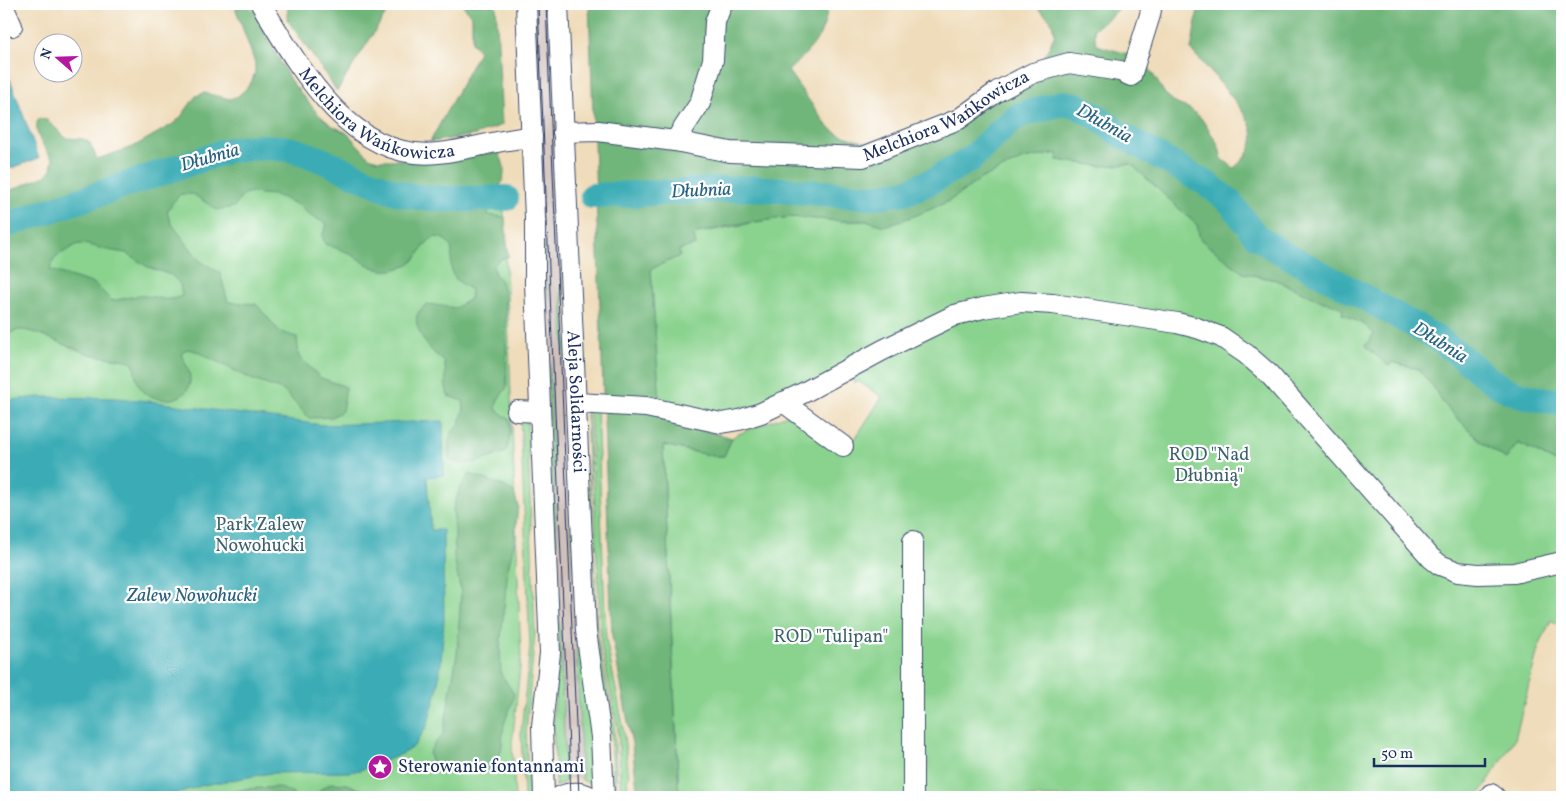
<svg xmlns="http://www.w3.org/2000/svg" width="1566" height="801" viewBox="0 0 1566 801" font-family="Vollkorn,serif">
  <rect width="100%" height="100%" fill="#fff"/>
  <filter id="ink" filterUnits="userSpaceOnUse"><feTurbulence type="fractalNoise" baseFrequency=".02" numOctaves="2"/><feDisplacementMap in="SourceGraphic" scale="10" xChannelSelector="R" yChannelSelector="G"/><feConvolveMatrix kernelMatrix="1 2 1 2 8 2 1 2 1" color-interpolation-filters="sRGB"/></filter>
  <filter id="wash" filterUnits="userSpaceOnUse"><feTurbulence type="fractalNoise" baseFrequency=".0096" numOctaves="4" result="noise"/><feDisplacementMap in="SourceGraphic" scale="20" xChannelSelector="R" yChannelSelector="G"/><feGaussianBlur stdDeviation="1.12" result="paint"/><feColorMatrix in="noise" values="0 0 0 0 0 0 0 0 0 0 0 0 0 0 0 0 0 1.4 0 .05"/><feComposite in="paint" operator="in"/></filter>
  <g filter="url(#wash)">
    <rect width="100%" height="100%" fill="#efdcba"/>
    <!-- industrial -->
    <polygon fill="#cfc0ba" points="534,4 549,4 582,780 580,779 568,779 566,781"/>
    <!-- green -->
    <g fill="#8ad38e" stroke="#528176">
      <polygon points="1058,153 1058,160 1101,166 1132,164 1197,225 1243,273 1276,280 1324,302 1334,304 1343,309 1342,314 1365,325 1374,334 1365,346 1389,365 1392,362 1418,369 1434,388 1443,403 1466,427 1484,444 1506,459 1518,443 1558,463 1562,462 1562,627 1551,620 1538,649 1515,739 1478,797 679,797 663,445 713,456 724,456 732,438 736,435 787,415 847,451 882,397 858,381 856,383 848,378 768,402 731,415 659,401 651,269 679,256 679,250 697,233 773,219 790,217 843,221 869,221 884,225 917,215 949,201 982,178 1023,159"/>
      <polygon points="162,172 402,194 503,187 521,658 512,744 515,797 4,797 4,237"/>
      <polygon points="559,223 591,717 593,785 582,780"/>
      <polygon points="544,239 566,781 556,787 553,720 558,647 543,291"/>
      <polygon points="597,408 606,639 622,720 629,777 627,779 629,797 621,797 618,729 601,643 590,410"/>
      <polygon points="588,411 597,636 614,722 617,797 614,797 611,732 601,673 596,637 586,412"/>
      <polygon points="520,414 527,416 535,633 526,732 529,797 524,797 521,732 530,647"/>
    </g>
    <!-- forest -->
    <g fill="#6fb579" stroke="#45726c" fill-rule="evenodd">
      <path d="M234,4H247L256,13L265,33L290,80L318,114L331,125L347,133L369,157L378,160H436L455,155L499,153C501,158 504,164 504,169C506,188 486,197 488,215L505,217L508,257L500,259L493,266L495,274L501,281L505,296L507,387L497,401L496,409L510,420C511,431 510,442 505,452C488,459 465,469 449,459V441L452,432L459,426L464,409L463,401L448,396C444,384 447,373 444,361C432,354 413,330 417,315C419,310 423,307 428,304L455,308L470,299L471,290C464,285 454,281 452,272C448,260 458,249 445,240C429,229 422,253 414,260C409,265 402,267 396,269C377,275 362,260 347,252C340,249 332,247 325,244L322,236L327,224L309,215L298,205L276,195L260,194L252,192L244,194L234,207L217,210L193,194H181L173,202L167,212L171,223L200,261L220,273L228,302L256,304L280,332L297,337L299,357L321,378L346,387L342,411L332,417L309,418L284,391L251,379L196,351L187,349L181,354C184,361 189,369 190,376C193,406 148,405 139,385C135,379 135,369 133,362C118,357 102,358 87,353C69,348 37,330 21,330C14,330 7,334 4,339V193L45,176L51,169L53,160C44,146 33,135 38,119L47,120L66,138L83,139L90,143L97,159L133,147L173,124L180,118L196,96L204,93L230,99L238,96L246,89L252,81L255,72V63ZM78,244L90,245L102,249L126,253L148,267L171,275L180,284L182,296C164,303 162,297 145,296C134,295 123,299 112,301L95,284L50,270L55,257Z"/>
      <polygon points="288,4 392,4 337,91 287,19"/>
      <polygon points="462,4 496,4 502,125 475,135 430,142 479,52 472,42 472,17"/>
      <path d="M589,4H828C825,37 811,49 788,71L828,127L840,135L868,143L940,130L1035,70L1050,46L1055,33L1050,19L1033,4H1121C1117,15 1103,21 1094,29L1096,45L1138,57L1149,68L1165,94L1177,104L1190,109L1201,118L1218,144L1222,159L1234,168C1245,159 1255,146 1252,131C1249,112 1205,66 1191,50L1199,4H1562V462L1558,463L1518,443L1506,459L1484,444L1466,427L1443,403L1434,388L1418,369L1392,362L1389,366L1365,346L1374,334L1365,325L1342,314L1343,309L1334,304L1324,302L1276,280L1243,273L1200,239L1197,225L1131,164L1101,166L1057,160L1058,153L1023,159L982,178L949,201L917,215L884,226L869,221H843L790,217L734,225L697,233L694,236L696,245L679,250L680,256L651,269L661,418L732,438L724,456H713L663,445L679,797H638L632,744L612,637Z"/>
      <path d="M470,474L504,486L514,493L518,506L514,543L508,568L500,648L501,674L514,694C512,708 504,718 503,731C502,738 503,746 500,754C489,784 454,766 432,765L429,753L435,743L443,735L457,654L461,593L454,557L455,533L453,509L460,488Z"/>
      <polygon points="332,783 347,784 374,795 375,797 312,797 316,795 322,788"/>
      <polygon points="278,787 290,792 298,797 208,797 245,789"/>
    </g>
    <!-- water -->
    <g fill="#3aacb5" stroke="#2a6e8a">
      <polygon points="10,79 39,158 4,171 4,82"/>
      <polygon points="38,397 117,398 148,401 322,425 443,421 444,475 427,477 431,530 443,530 444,620 441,662 437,691 427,726 414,746 402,754 364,769 350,772 271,773 204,785 163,797 4,797 4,401"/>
    </g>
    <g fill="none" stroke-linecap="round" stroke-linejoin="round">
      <!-- river -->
      <g stroke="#3aacb5" stroke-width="26">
        <path d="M593,196L754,188L872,197L907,192L934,180L971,159L1003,128L1020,115L1062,103L1076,105L1096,116L1118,133L1207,184L1230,202L1255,235L1272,247C1327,277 1382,306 1436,338C1460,352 1485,381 1510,391C1527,398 1545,400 1562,402"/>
        <path d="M4,226L229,150C250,147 272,145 293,150C329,160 361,180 396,192C426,203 474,198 506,198"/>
      </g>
    </g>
  </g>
  <g filter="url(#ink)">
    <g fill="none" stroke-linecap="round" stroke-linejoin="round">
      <defs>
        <g id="minor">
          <path id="s1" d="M261,4C298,66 352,163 438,153C469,150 499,139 532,137"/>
          <polyline points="526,4 535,218 535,283 550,653 542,726 544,797"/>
          <path id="s2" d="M558,4L586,631L601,737L604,797"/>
          <polyline points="4,8 12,26"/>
          <path id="s3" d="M563,132L598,131L675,141L730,152L863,157L959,119L998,91L1033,73L1069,63L1120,71L1131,76L1150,15L1152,4"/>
          <polyline points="675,141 700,103 713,60 715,22 722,4"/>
          <polyline points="783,402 843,446"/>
          <polyline points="577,403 646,407 721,423 739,420 761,413 803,393 883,350 955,315 983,308 1021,302 1053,304 1177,323 1197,328 1221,337 1246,354 1269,374 1431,558 1440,565 1458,572 1478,574 1514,573 1562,562"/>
          <polyline points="517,411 540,412"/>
          <path d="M559,797C570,792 581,791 591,797"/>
          <polyline points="913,797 913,541"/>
          <polyline points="1489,797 1491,794 1495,797"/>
        </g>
      </defs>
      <!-- minor casing -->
      <use href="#minor" stroke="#3b496c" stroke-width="22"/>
      <!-- minor -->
      <use href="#minor" stroke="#fff" stroke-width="20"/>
      <!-- tram -->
      <g stroke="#1b2f5e" stroke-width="1">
        <polyline points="538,4 571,797"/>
        <polyline points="546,4 579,797"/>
      </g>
    </g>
  </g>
  <!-- icons -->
  <defs>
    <symbol id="sight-disc" viewBox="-11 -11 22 22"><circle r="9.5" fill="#b5179e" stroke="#fff"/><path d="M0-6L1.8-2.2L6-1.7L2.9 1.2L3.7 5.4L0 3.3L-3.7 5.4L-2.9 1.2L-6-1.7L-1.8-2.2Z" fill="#fff"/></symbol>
  </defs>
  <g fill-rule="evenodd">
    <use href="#sight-disc" x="366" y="753" width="28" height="28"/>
  </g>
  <g text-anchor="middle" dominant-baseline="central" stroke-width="4.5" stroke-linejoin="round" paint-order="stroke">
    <!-- street labels -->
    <g font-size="18" fill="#1b2f5e" stroke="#fff">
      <text stroke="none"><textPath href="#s1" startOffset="170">Melchiora Wańkowicza</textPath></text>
      <text stroke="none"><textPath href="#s3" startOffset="395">Melchiora Wańkowicza</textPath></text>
      <text stroke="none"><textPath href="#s2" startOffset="398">Aleja Solidarności</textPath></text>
    </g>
    <!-- park labels -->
    <g font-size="18" fill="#3c606c" stroke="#fff">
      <text x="1209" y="455">ROD "Nad<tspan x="1209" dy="21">Dłubnią"</tspan></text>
      <text x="260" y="525">Park Zalew<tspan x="260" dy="21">Nowohucki</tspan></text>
      <text x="831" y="637">ROD "Tulipan"</text>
    </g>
    <!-- poi labels -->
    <g font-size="18" fill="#1b2f5e" stroke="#fff" text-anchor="start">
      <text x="398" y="767">Sterowanie fontannami</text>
    </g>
    <!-- water labels -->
    <g font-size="19" font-style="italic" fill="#276181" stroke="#fff">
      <text transform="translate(1104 124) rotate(29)">Dłubnia</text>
      <text transform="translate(210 158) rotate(-16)">Dłubnia</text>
      <text transform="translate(701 191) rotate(-3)">Dłubnia</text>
      <text transform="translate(1440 343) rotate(32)">Dłubnia</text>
      <text x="192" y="596">Zalew Nowohucki</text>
    </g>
  </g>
  <!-- margin -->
  <rect width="1566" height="801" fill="none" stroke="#fff" stroke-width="20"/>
  <!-- north arrow -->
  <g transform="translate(58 58) rotate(290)"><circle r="24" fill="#ffffff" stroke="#a4acbf"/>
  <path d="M0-4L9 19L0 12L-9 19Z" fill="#b5179e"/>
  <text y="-8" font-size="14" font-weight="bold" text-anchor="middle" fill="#1b2f5e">N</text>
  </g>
  <!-- scale -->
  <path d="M1374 758v8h111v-8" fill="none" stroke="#1b2f5e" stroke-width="2.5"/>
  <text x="1381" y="758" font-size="15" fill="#1b2f5e" stroke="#ffffff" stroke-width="4" paint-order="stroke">50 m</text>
</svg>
